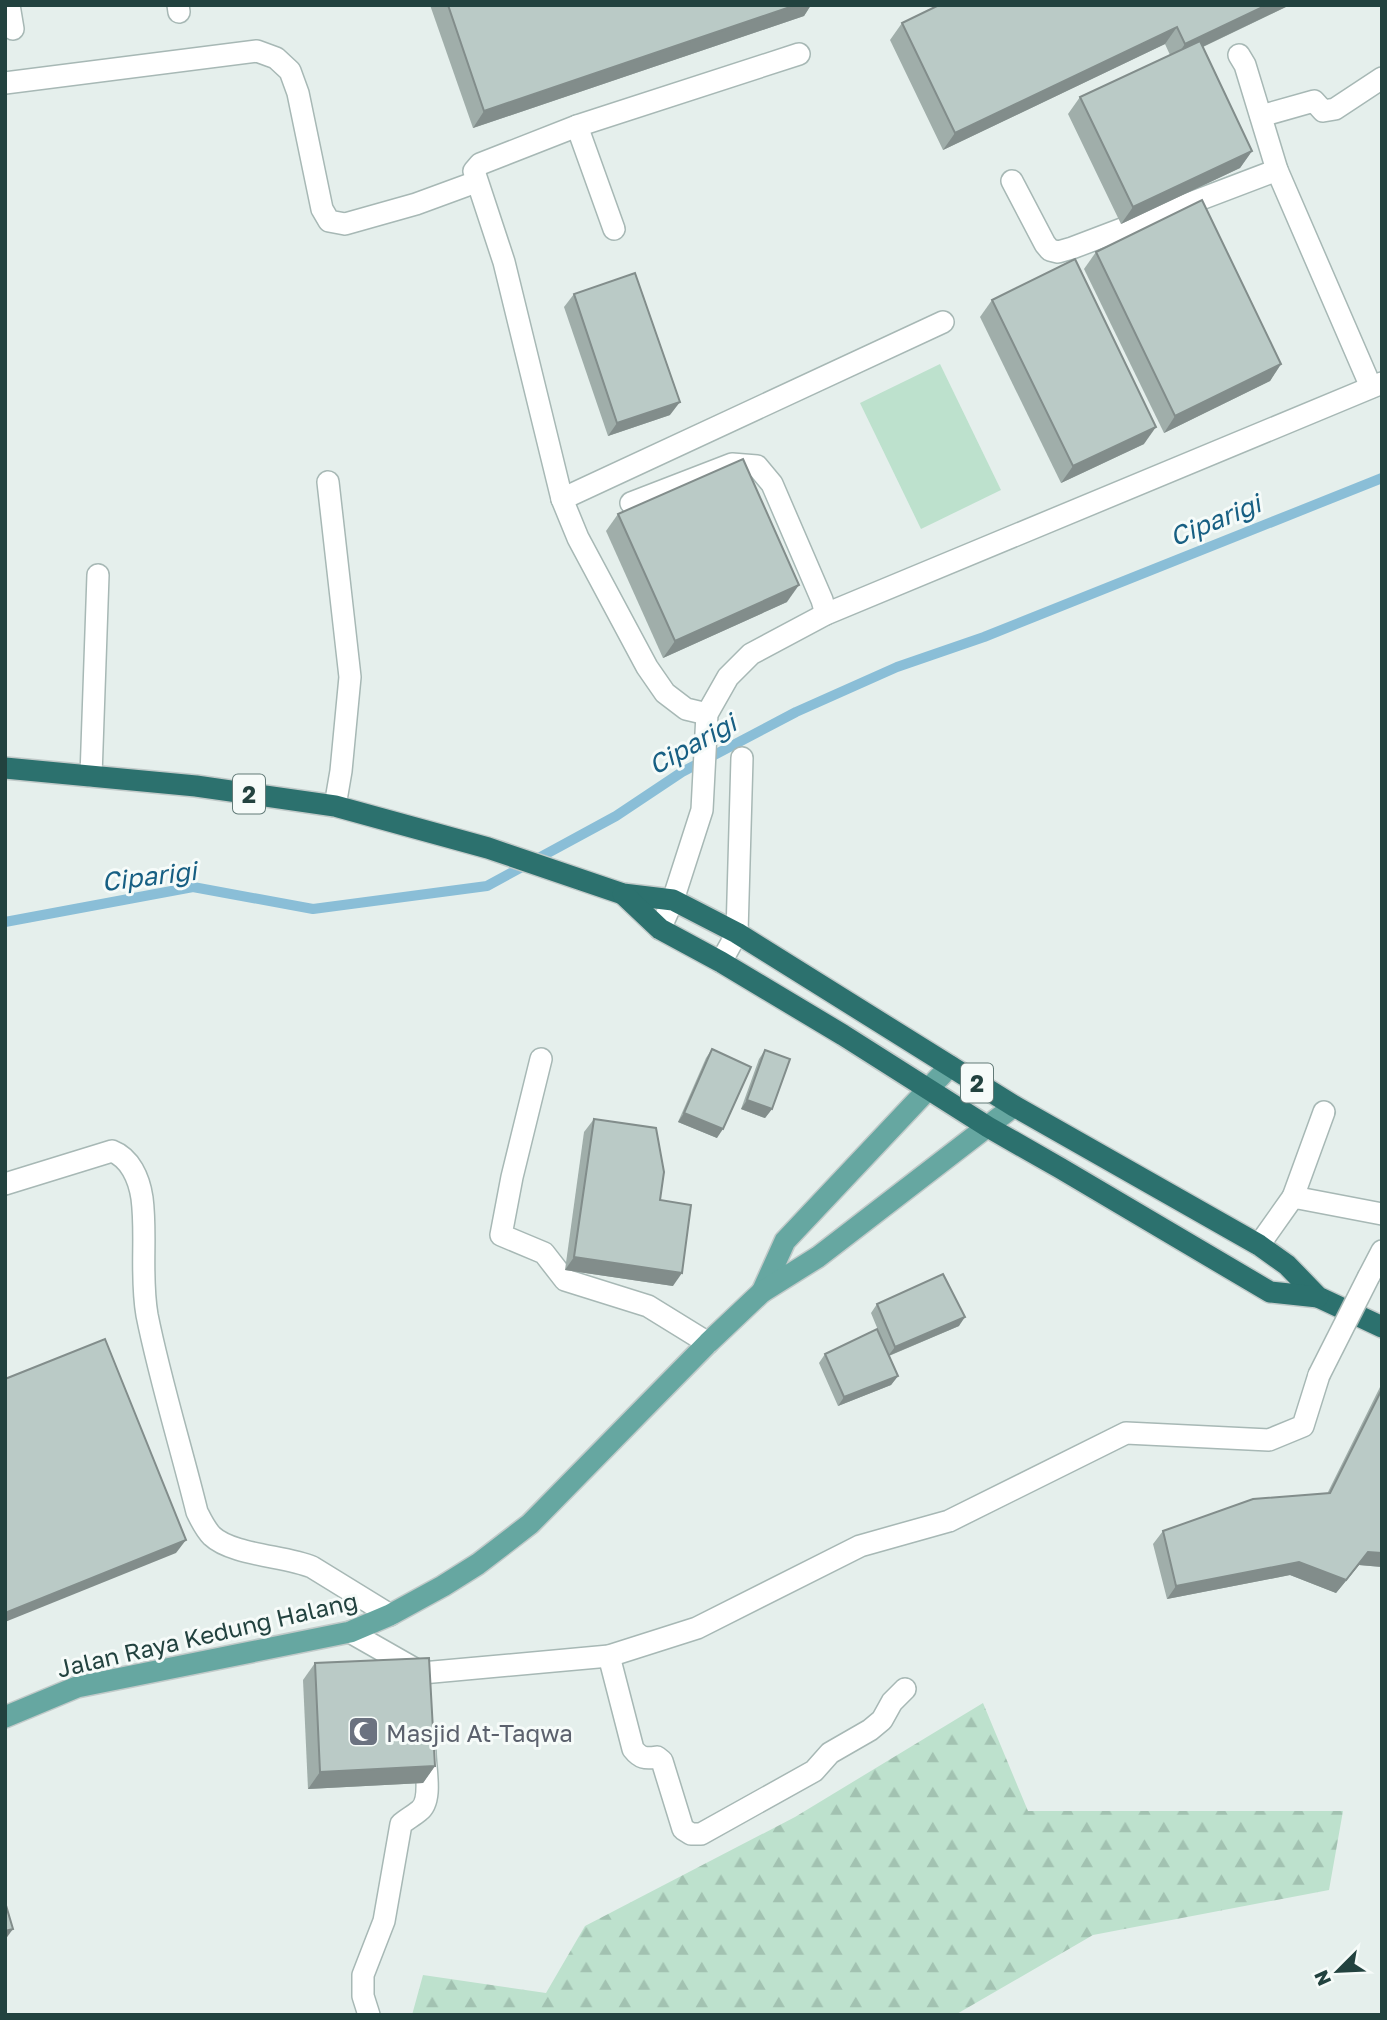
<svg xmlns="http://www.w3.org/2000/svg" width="1387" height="2020" viewBox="0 0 1387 2020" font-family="'Golos Text',sans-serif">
  <defs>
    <pattern id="forest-firs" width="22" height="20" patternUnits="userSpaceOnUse" patternTransform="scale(1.75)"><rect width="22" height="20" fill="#bde1cd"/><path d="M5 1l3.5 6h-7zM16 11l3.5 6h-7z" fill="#a2c2b1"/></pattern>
  </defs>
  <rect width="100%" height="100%" fill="#e5efec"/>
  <!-- grass -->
  <polygon fill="#bde1cd" points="940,364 1001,490 921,529 860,403"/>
  <!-- forest -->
  <polygon fill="url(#forest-firs)" points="983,1703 1028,1811 1343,1811 1329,1890 1093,1935 955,2015 412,2015 423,1975 546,1993 585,1926 795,1817"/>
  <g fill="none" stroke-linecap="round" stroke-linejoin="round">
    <!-- stream -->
    <polyline stroke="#8abed7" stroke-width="10" points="5,922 193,887 313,909 487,886 616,816 682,772 796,712 897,667 984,637 1382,478"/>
    <defs>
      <g id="minor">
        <polyline points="9,5 13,29"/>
        <polyline points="178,5 179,12"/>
        <polyline points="1239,55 1245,65 1277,170 1371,387"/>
        <polyline points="5,83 257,51 276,58 290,71 298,93 322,209 329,221 345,224 416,204 476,182"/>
        <polyline points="1261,116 1314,101 1323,111 1335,109 1382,78"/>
        <polyline points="577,126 614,229"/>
        <polyline points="1012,181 1045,244 1050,250 1058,252 1072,248 1277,170"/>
        <polyline points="328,482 350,677 341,771 335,806"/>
        <polyline points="562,499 943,322"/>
        <polyline points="631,503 732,464 757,466 772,484 822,600 826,614"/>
        <polyline points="707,714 686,709 665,693 647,667 578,538 562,499 504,262 474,171 480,164 577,126 799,54"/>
        <polyline points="91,776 98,575"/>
        <polyline points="660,929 673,900 702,810 707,714 728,677 751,654 826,614 1382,383"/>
        <polyline points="721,962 737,933 742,758"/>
        <polyline points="541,1059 512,1177 501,1235 544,1253 565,1280 648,1306 708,1343"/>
        <path d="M5,1184L112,1151C130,1158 139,1178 142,1198C147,1236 140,1275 147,1315C160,1380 181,1447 197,1512C201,1520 205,1529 212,1536C232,1555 286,1556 312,1567L390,1615"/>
        <polyline points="1293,1197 1324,1112"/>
        <polyline points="1259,1245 1293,1197 1382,1214"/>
        <polyline points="1369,1276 1382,1251"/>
        <polyline points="350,1632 422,1673 609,1656 697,1628 860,1546 949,1521 1126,1433 1269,1440 1303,1426 1319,1375"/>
        <path d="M609,1656L633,1749C640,1758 645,1759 657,1757L662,1761L683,1829L691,1834H701L814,1771L830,1753L870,1730L882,1720L892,1702L905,1689"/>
        <path d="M369,2015L363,1996V1975L384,1921L401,1824C407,1819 413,1816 419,1811C433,1801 425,1768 425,1752"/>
      </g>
      <g id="major">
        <polyline points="762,1292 785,1241 950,1066"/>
        <polyline points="5,1717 77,1687 350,1632 390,1615 443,1586 478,1564 530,1524 708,1343 762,1292 818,1257 1014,1106"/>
      </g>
      <g id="highway">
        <polyline points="5,768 196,786 335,806 488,848 623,894 673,900 737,933 1014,1106 1259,1245 1287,1265 1318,1297 1382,1327"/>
        <polyline points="623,894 660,929 721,962 843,1035 988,1127 1060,1168 1270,1292 1318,1297"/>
      </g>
    </defs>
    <!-- minor casing -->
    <use href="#minor" stroke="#a7b8b5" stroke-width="24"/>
    <!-- major casing -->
    <use href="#major" stroke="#c1cac9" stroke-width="24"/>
    <!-- highway casing -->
    <use href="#highway" stroke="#c1cac9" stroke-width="24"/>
    <!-- minor -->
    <use href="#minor" stroke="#fff" stroke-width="21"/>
    <!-- major -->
    <use href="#major" stroke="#66a7a1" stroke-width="21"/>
    <!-- highway -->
    <use href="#highway" stroke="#2c716e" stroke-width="21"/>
    <defs>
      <polyline id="minor-bridge" points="1319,1375 1369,1276"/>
    </defs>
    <!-- minor-bridge casing -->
    <use href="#minor-bridge" stroke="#a7b8b5" stroke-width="24" stroke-linecap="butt"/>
    <!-- minor-bridge -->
    <use href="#minor-bridge" stroke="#fff" stroke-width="21"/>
  </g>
  <!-- wall -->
  <g fill="#a0aeaa">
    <polygon points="430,5 811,5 804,16 473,128"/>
    <polygon points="1290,5 1203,47 1252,151 1240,168 1121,224 1068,114 1080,97 1170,55 1165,44 943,150 890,40 902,23"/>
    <polygon points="1096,252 1281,364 1270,381 1164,433 1084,269"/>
    <polygon points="574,294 670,415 608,436 564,307"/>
    <polygon points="992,300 1144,444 1061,483 980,317"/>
    <polygon points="618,514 787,602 663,658 606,531"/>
    <polygon points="712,1049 717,1138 678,1122 706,1058"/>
    <polygon points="765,1050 772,1109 765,1118 741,1109 759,1059"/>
    <polygon points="594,1119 660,1200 673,1286 565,1270 584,1132"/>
    <polygon points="877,1304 959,1326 889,1356 898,1376 891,1385 838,1406 819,1363 825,1354 885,1347 871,1313"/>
    <polygon points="1382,1383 1382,1567 1359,1565 1336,1593 1290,1575 1167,1599 1153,1544 1163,1531 1327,1494"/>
    <polygon points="315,1663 435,1766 423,1783 308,1789 303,1680"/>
  </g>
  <!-- shaded-wall -->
  <g fill="#828d8b">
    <polygon points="796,5 811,5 804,16 473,128 484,111"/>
    <polygon points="1267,5 1290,5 1173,61 1185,44"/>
    <polygon points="1177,27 1165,44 943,150 955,133"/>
    <polygon points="1252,151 1240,168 1121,224 1133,207"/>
    <polygon points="1281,364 1270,381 1164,433 1175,416"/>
    <polygon points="680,402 670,415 608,436 617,423"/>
    <polygon points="1156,427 1144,444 1061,483 1073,466"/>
    <polygon points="799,585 787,602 663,658 675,641"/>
    <polygon points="747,1100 772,1109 765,1118 741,1109"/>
    <polygon points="684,1113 723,1129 717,1138 678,1122"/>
    <polygon points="574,1257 682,1273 673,1286 565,1270"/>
    <polygon points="965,1317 959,1326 888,1356 895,1347"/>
    <polygon points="898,1376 891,1385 838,1406 844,1397"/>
    <polygon points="186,1540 176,1553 5,1622 5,1613"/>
    <polygon points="1368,1552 1382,1553 1382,1567 1359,1565 1336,1593 1290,1575 1167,1599 1176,1586 1299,1562"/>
    <polygon points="435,1766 423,1783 308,1789 320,1772"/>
    <polygon points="13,1929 5,1940 5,1931"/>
  </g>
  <!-- building -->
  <g fill="#bacac6" stroke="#828d8b" stroke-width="2">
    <polygon points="448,5 796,5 484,111"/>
    <polygon points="939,5 1267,5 1185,44 1177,27 955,133 902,23"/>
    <polygon points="1200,41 1252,151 1133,207 1080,97"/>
    <polygon points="1202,200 1281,364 1175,416 1096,252"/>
    <polygon points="1075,259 1156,427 1073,466 992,300"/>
    <polygon points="635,273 680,402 617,423 574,294"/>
    <polygon points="743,459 799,585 675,641 618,514"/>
    <polygon points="712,1049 751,1067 723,1129 684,1113"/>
    <polygon points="765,1050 790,1059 772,1109 747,1100"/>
    <polygon points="594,1119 656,1128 664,1172 660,1200 691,1205 682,1273 574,1257"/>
    <polygon points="943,1274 965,1317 895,1347 877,1304"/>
    <polygon points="877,1329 898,1376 844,1397 825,1354"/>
    <polygon points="105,1339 186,1540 5,1613 5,1379"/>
    <polygon points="1382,1389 1382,1553 1368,1552 1346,1580 1299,1562 1176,1586 1163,1531 1253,1499 1330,1493"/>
    <polygon points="429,1658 435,1766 320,1772 315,1663"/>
    <polygon points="5,1902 13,1929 5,1931"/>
  </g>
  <!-- icons -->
  <defs>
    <symbol id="mosque-square" viewBox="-11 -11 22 22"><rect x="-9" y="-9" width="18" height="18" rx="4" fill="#6b7280" stroke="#f6fbf9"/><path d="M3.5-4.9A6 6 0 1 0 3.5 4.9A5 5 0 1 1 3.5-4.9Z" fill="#fff"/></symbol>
  </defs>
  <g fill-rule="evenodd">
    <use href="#mosque-square" x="346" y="1714" width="35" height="35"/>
  </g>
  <g text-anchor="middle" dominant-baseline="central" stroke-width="6" stroke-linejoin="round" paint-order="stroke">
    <!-- shield labels -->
    <g fill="#f6fbf9" stroke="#627a77" stroke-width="2">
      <rect x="233" y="774.5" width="32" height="39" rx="5"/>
      <rect x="961" y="1063.5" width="32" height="39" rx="5"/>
    </g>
    <g font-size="23" font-weight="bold" fill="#22423f">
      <text x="249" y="794">2</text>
      <text x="977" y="1083">2</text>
    </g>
    <!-- street labels -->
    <g font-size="24" fill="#22423f" stroke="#f6fbf9">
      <text transform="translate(207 1634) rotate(-13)">Jalan Raya Kedung Halang</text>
    </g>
    <!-- worship labels -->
    <g font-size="24" fill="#5b616d" stroke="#f6fbf9" text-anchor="start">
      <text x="386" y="1732">Masjid At-Taqwa</text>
    </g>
    <!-- water labels -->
    <g font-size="26" font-style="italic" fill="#175f83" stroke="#f6fbf9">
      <text transform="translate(1215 520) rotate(-22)">Ciparigi</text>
      <text transform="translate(692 744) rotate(-29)">Ciparigi</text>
      <text transform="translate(149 876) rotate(-7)">Ciparigi</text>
    </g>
  </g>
  <!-- border -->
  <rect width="1387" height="2020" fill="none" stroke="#22423f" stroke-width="14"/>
  <!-- north arrow -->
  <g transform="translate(1338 1971) rotate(246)" stroke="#f6fbf9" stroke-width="5" paint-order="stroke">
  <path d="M0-5L12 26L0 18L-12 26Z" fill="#22423f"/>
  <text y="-10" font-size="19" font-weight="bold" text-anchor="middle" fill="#22423f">N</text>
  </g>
</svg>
